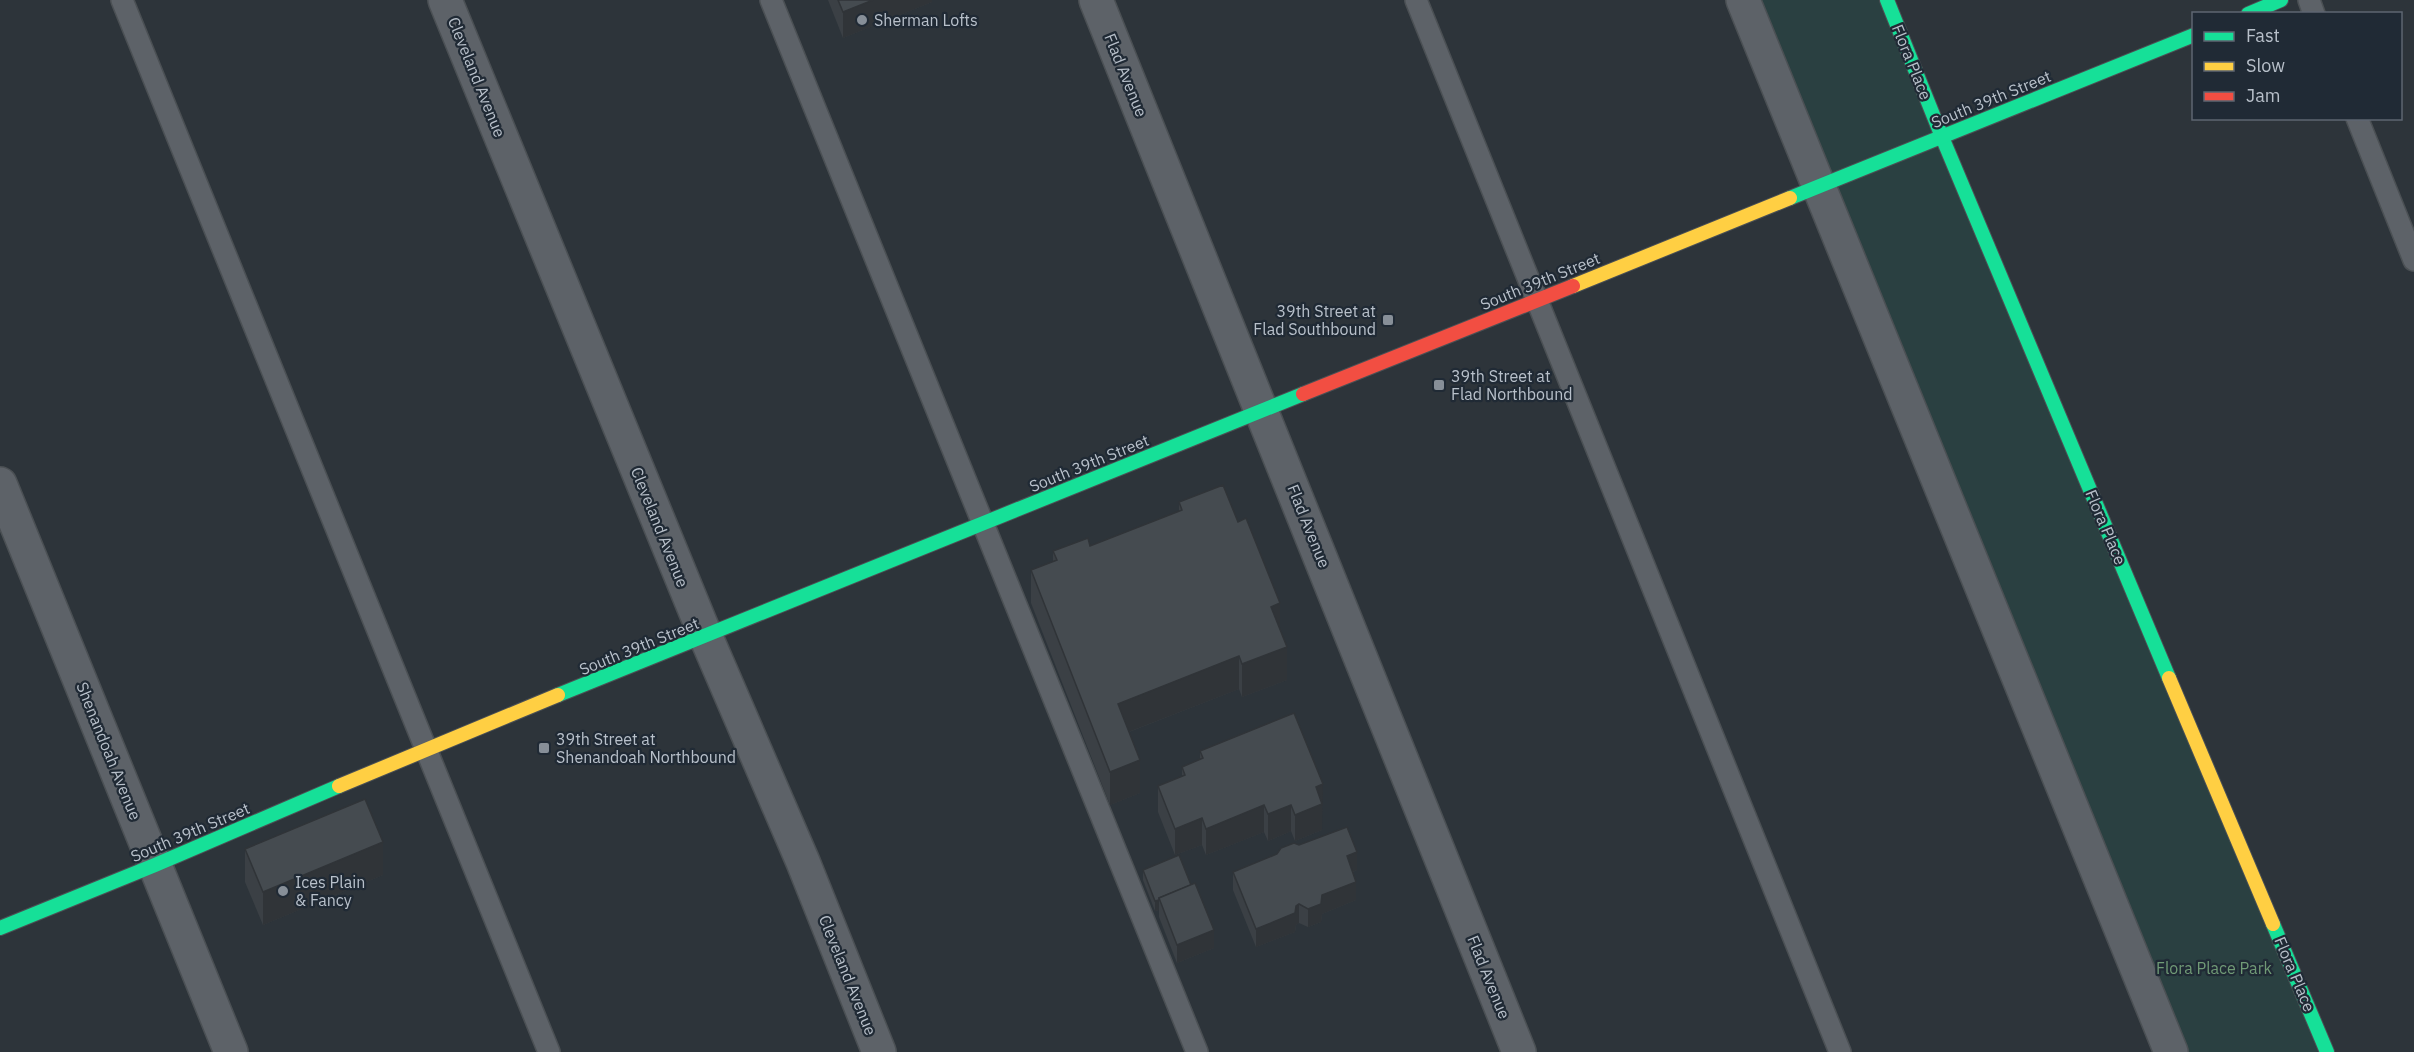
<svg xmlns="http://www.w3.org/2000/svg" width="2414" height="1052" viewBox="0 0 2414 1052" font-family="'IBM Plex Sans',sans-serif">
  <rect width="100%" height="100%" fill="#2d343a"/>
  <!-- green -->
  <polygon fill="#2a4041" points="1743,0 1887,0 2327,1052 2171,1052"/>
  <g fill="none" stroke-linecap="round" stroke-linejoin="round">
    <defs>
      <g id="lane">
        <polyline points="122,0 549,1052"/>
        <polyline points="771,0 1197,1052"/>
        <polyline points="1416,0 1840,1052"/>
        <polyline points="2309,0 2314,14"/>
        <polyline points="2357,118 2414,260"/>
      </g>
      <g id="street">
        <polyline points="445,0 706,637 803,862 879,1052"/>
        <polyline points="1096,0 1519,1052"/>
        <polyline points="1743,0 2171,1052"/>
        <polyline points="0,484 231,1052"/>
      </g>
      <g id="fast">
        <polyline points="1887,0 1942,137 2169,678"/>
        <polyline points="2248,14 2281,0"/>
        <polyline points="1790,198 2194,35"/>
        <polyline points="558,695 1303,394"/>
        <polyline points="2273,924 2327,1052"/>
        <polyline points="0,928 155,865 339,786"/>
      </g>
      <g id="slow">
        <polyline points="1573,286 1790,198"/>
        <polyline points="2169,678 2273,924"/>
        <polyline points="339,786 558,695"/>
      </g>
      <polyline id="jam" points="1303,394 1573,286"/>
    </defs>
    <!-- lane casing -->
    <use href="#lane" stroke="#4b5054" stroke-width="24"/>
    <!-- street casing -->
    <use href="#street" stroke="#4b5054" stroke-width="36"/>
    <!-- fast casing -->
    <use href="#fast" stroke="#4b5054" stroke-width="16"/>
    <!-- slow casing -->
    <use href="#slow" stroke="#4b5054" stroke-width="16"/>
    <!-- jam casing -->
    <use href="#jam" stroke="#4b5054" stroke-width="16"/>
    <!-- lane -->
    <use href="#lane" stroke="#5d6268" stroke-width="21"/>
    <!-- street -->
    <use href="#street" stroke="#5d6268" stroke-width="33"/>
    <!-- fast -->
    <use href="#fast" stroke="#16e098" stroke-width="14"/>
    <!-- slow -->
    <use href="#slow" stroke="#ffcf43" stroke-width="14"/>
    <!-- jam -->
    <use href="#jam" stroke="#f24e42" stroke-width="14"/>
  </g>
  <!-- wall -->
  <g fill="#3b4045">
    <polygon points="828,0 932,0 932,2 843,38"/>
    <polygon points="1179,502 1280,629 1287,680 1242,697 1239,689 1129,732 1140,793 1110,805 1031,603 1031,570 1053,562 1053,551 1090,546 1179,512"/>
    <polygon points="1200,751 1323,811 1322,811 1322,830 1295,841 1291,831 1268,841 1264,832 1206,855 1202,845 1175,855 1158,812 1158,786 1182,776 1182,767 1200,759"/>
    <polygon points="245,849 383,875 263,925 245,882"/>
    <polygon points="1143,870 1214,948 1177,963 1159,917 1159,910 1155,911 1143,880"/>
    <polygon points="1357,870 1353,872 1356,900 1322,914 1321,922 1308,927 1299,923 1296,925 1295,932 1256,947 1233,890 1233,872"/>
  </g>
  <!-- shaded-wall -->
  <g fill="#303438">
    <polygon points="873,0 932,0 932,2 843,38 843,12"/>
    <polygon points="1280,603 1280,636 1271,607"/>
    <polygon points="1287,647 1287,680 1242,697 1242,664"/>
    <polygon points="1239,656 1239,689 1118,736 1118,704"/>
    <polygon points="1140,760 1140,793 1110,805 1110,772"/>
    <polygon points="1323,784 1322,830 1295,841 1295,815 1316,787"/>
    <polygon points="1264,805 1264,832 1206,855 1206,829"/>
    <polygon points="1291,805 1291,831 1268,841 1268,814"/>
    <polygon points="1202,818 1202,845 1175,855 1175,829"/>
    <polygon points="383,842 383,875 263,925 263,892"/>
    <polygon points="1357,852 1357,870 1347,874 1347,856"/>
    <polygon points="1356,882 1356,900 1322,914 1321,922 1308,927 1308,909 1322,895"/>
    <polygon points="1159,900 1159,910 1155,911 1155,901"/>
    <polygon points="1299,904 1299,923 1296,925 1295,932 1256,947 1256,929"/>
    <polygon points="1214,930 1214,948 1177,963 1177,945"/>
  </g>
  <!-- building -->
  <g fill="#454b50" stroke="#303438" stroke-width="1.5">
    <polygon points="838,0 873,0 843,12"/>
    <polygon points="1223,485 1238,522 1246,518 1280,603 1271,607 1287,647 1242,664 1239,656 1118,704 1140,760 1110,772 1031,570 1057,560 1053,551 1088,538 1090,546 1182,510 1179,502"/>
    <polygon points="1294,713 1323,784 1316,787 1322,804 1295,815 1291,805 1268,814 1264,805 1206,829 1202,818 1175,829 1158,786 1185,775 1182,767 1203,758 1200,751"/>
    <polygon points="365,799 383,842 263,892 245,849"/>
    <polygon points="1347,827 1357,852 1347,856 1356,882 1322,895 1321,904 1308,909 1299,904 1296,906 1295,913 1256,929 1233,872 1277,854 1281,848 1294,843 1299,845"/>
    <polygon points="1179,855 1191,885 1159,898 1159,900 1155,901 1143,870"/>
    <polygon points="1195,883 1214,930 1177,945 1159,898"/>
  </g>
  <!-- markers -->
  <g fill="#878f98" stroke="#202a35" stroke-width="2">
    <circle cx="862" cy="20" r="6"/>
    <rect x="1382" y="314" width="12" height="12" rx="3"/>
    <rect x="1433" y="379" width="12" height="12" rx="3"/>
    <rect x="538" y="742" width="12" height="12" rx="3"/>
    <circle cx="283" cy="891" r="6"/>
  </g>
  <g text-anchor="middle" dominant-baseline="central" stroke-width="4.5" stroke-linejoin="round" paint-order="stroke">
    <!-- poi labels -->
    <g font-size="16" fill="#b8c0ca" stroke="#202a35" text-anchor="start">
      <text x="874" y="20">Sherman Lofts</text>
      <text x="1376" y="311" text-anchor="end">39th Street at<tspan x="1376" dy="18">Flad Southbound</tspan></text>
      <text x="1451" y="376">39th Street at<tspan x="1451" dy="18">Flad Northbound</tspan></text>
      <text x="556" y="739">39th Street at<tspan x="556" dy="18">Shenandoah Northbound</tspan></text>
      <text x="295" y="882">Ices Plain<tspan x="295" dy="18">&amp; Fancy</tspan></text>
    </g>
    <!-- street labels -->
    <g font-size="16" fill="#b8c0ca" stroke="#202a35">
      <text transform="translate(1912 62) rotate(68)">Flora Place</text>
      <text transform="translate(1126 75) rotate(68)">Flad Avenue</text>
      <text transform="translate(477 77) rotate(68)">Cleveland Avenue</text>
      <text transform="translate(1991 99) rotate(-22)">South 39th Street</text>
      <text transform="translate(1540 281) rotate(-22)">South 39th Street</text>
      <text transform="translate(1089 463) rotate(-22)">South 39th Street</text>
      <text transform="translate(1309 526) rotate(68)">Flad Avenue</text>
      <text transform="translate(660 527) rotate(68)">Cleveland Avenue</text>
      <text transform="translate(2106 527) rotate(67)">Flora Place</text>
      <text transform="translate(639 646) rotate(-22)">South 39th Street</text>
      <text transform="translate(109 751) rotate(68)">Shenandoah Avenue</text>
      <text transform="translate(190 832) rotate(-23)">South 39th Street</text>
      <text transform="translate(2295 974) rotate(67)">Flora Place</text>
      <text transform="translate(848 975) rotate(68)">Cleveland Avenue</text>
      <text transform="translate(1489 977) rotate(68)">Flad Avenue</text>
    </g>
    <!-- park labels -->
    <g font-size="16" fill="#709a76" stroke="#202a35">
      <text x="2214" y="968">Flora Place Park</text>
    </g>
  </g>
  <!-- legend -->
  <rect x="2192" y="12" width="210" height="108" fill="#202a35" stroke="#5d6671" stroke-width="1.5"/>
  <rect x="2204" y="32" width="30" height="9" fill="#16e098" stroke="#5d6671" stroke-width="1.5"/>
  <text x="2246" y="42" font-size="18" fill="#b8c0ca">Fast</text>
  <rect x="2204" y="62" width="30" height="9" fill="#ffcf43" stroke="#5d6671" stroke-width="1.5"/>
  <text x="2246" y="72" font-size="18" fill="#b8c0ca">Slow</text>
  <rect x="2204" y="92" width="30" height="9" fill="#f24e42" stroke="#5d6671" stroke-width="1.5"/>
  <text x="2246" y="102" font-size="18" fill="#b8c0ca">Jam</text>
</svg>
